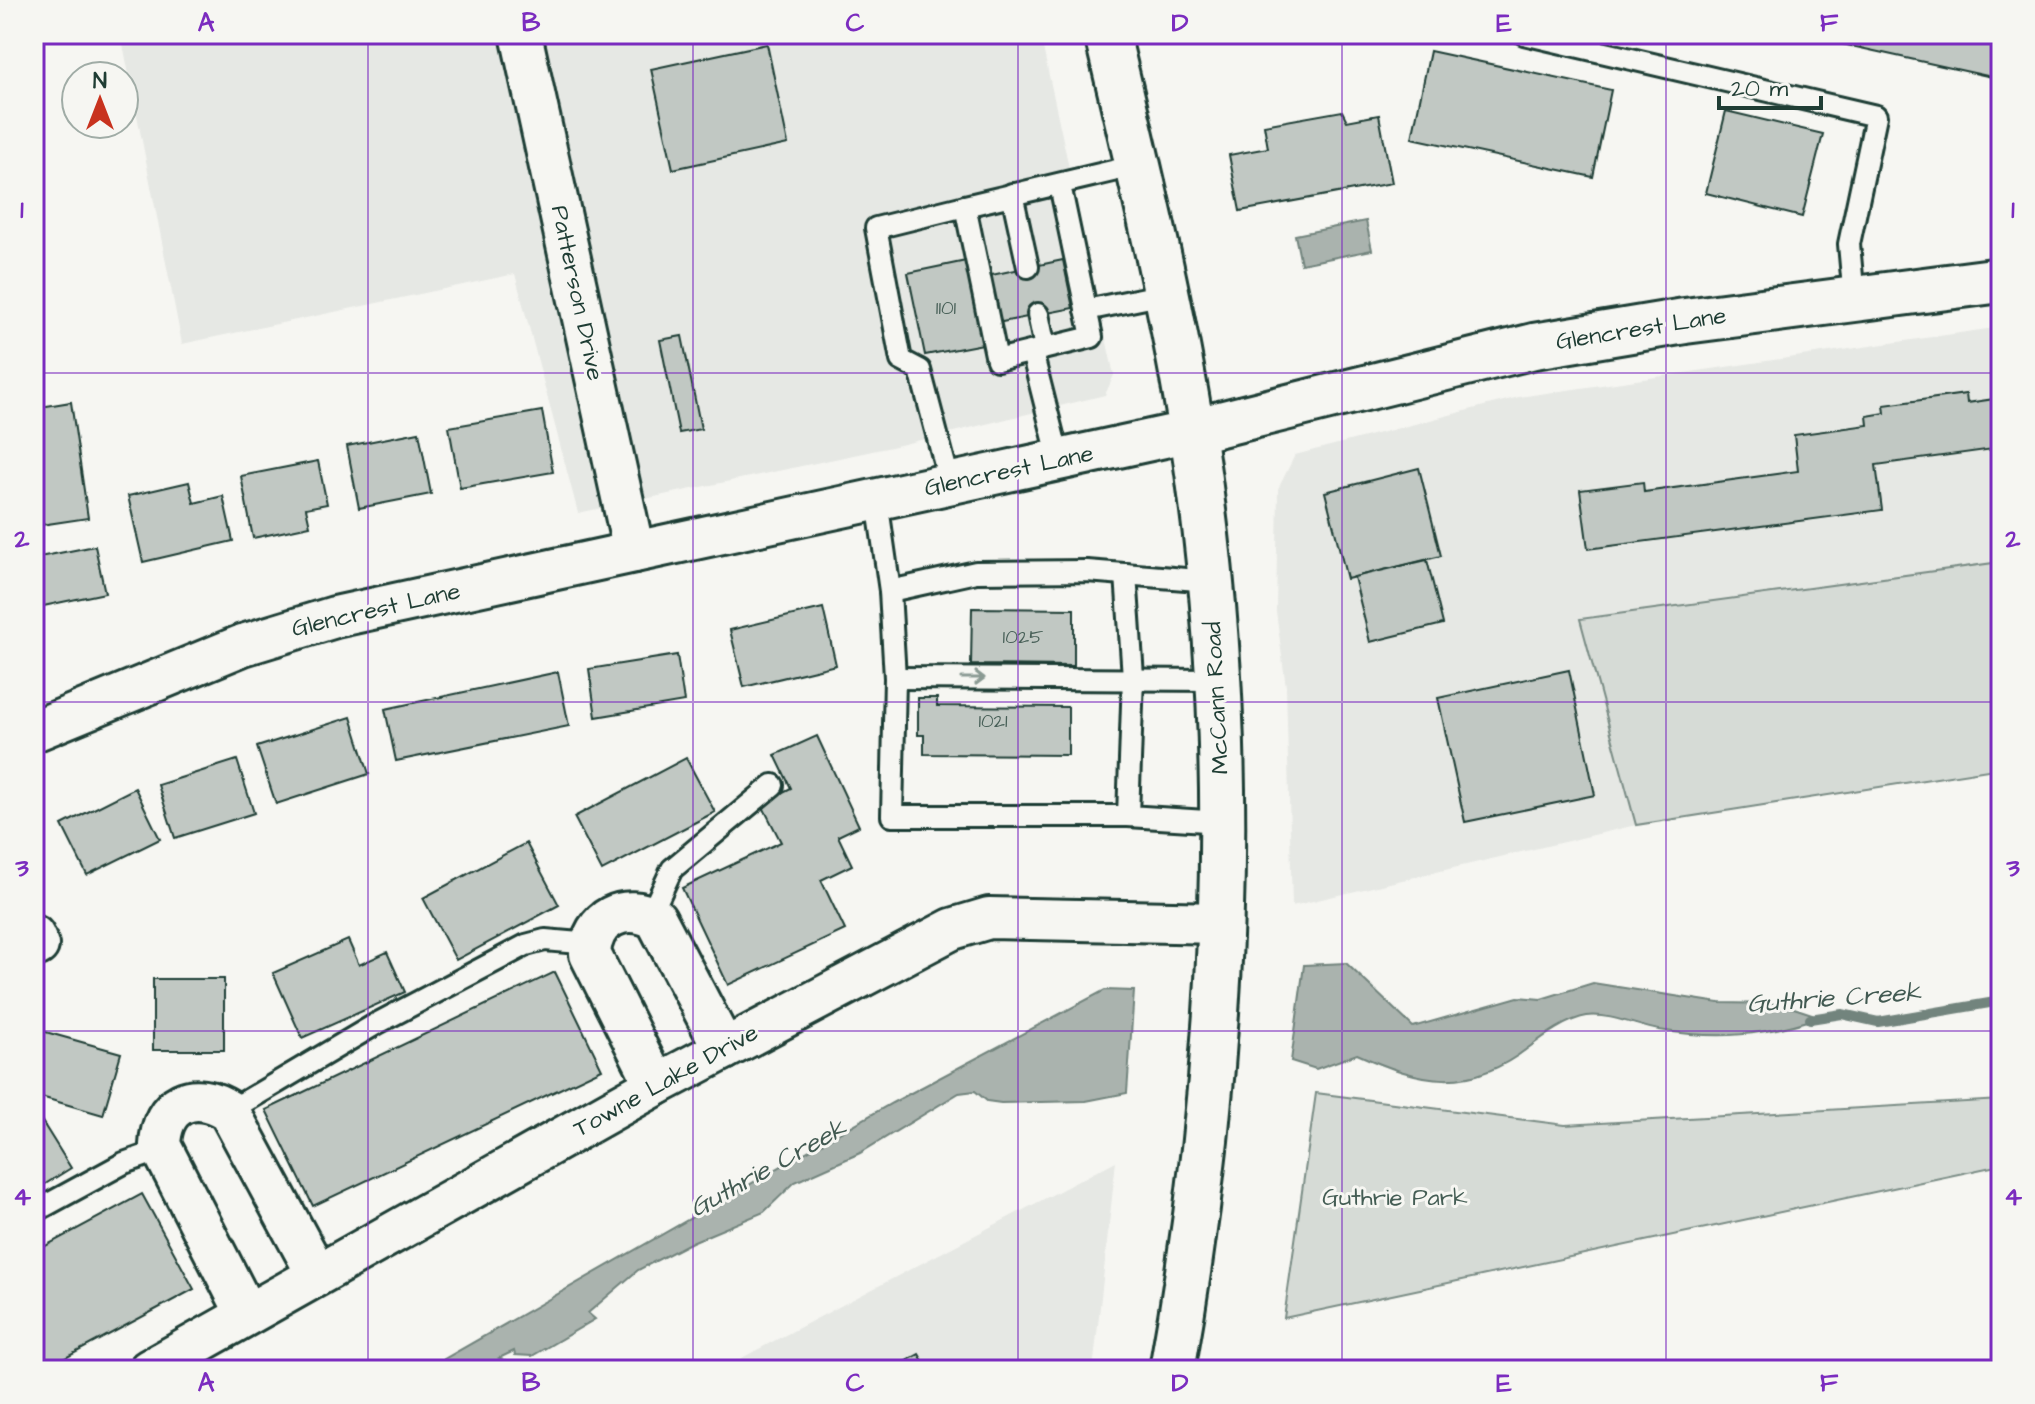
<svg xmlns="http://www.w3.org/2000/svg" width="2035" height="1404" viewBox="0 0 2035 1404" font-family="'Architects Daughter',sans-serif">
  <rect width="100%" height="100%" fill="#f6f6f2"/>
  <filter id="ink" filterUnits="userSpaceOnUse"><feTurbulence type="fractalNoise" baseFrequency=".0125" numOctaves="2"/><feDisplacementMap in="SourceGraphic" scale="16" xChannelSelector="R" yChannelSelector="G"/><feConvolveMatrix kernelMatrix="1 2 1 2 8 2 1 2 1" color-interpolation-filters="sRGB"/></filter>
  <g filter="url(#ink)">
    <!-- built -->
    <g fill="#e6e8e4">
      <polygon points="121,34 1040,34 1114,375 1105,395 896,446 578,513 515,274 182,344"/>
      <polygon points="2001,327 2001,562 1581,619 1636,825 1292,906 1286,687 1276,611 1278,489 1295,455 1519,397"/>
      <polygon points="1116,1161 1093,1370 719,1370"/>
    </g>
    <!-- green -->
    <g fill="#d6dbd6" stroke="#7a8c85" stroke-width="2">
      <polygon points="2001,562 2001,768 1636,825 1580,619"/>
      <polygon points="1316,1093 1565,1125 2001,1100 2001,1165 1284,1318"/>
    </g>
    <!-- water -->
    <g fill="#aab3ae" stroke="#72847d" stroke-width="2">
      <polygon points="1366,221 1372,250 1301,264 1295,235"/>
      <path d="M1346,963L1413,1027L1518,997L1541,999L1593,983L1719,1003L1782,1004L1821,1017C1762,1036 1720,1040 1659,1030C1637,1026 1609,1013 1587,1016C1567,1019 1543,1037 1528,1048C1469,1094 1421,1083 1357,1054L1316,1069L1291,1061L1304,965Z"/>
      <polygon points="1105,990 1134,991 1127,1093 1086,1101 1001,1103 987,1101 975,1091 959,1093 860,1153 795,1182 764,1212 692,1242 638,1270 588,1313 595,1319 532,1356 515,1355 514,1351 499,1358 512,1364 500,1370 425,1370 892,1103"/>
    </g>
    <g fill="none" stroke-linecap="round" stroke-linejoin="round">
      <!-- stream -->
      <polyline stroke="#72847d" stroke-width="10" points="1810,1019 1842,1014 1878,1022 2001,1001"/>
    </g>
    <!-- building -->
    <g fill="#c1c8c3" stroke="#1f3d34" stroke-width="2">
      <polygon points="1797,34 2001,34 2001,79"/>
      <polygon points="767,44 788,144 673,169 651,69"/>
      <polygon points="1430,51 1611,90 1593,177 1412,138"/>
      <polygon points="1342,111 1347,121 1379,115 1392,183 1240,211 1229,155 1268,148 1264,125"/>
      <polygon points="1726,111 1823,134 1802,217 1706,193"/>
      <polygon points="1063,260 1073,308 997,323 987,276"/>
      <polygon points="966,261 983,344 925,355 908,273"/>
      <polygon points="682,336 701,429 679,433 660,340"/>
      <polygon points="1966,394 1967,403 2001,398 2001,448 1876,465 1882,510 1588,549 1580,490 1643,482 1644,492 1798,471 1794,435 1868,425 1867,416 1885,413 1884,405"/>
      <polygon points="71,402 88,518 34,526 34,408"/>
      <polygon points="542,411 553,472 460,488 449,427"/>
      <polygon points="419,432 431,494 359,508 347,446"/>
      <polygon points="318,461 327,504 306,508 310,526 253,538 241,476"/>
      <polygon points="1419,468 1441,556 1347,579 1325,492"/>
      <polygon points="189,482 194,503 223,496 233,541 143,562 128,496"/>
      <polygon points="95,546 105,593 34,608 34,558"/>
      <polygon points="1427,560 1443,624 1370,642 1354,577"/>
      <polygon points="823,608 836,665 744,687 730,630"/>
      <polygon points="972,608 1074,609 1074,666 971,665"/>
      <polygon points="677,655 684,702 596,717 589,669"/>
      <polygon points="1569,670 1595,795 1465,822 1438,698"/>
      <polygon points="558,672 569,726 396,761 385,709"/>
      <polygon points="918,698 937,698 937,706 1068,707 1068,755 924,754 924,735 918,735"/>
      <polygon points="351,717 369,774 276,804 257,747"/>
      <polygon points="817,736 859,826 838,836 852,865 821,880 845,930 728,985 682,888 781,842 761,803 791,788 775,755"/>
      <polygon points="686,758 715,812 602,871 574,817"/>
      <polygon points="237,760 254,813 175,838 158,785"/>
      <polygon points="135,788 160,839 87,875 62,825"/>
      <polygon points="526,843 559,905 456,960 423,898"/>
      <polygon points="348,940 359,965 387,952 405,992 302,1038 273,973"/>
      <polygon points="555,972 602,1069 313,1206 266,1110"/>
      <rect x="153" y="979" width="71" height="71"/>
      <polygon points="42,1031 121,1053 103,1115 34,1095 34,1059"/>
      <polygon points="38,1115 71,1168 34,1191 34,1117"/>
      <polygon points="142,1194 194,1289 43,1370 34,1370 34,1252"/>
      <polygon points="919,1354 928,1370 890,1370"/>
    </g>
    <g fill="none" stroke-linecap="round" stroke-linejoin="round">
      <defs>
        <g id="lane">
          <polyline points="1524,34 1876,116 1849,244 1854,299"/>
          <polyline points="1060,185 1092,337 997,360 965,206 1138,165"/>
          <polyline points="1012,194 1028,267"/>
          <polyline points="1086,310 1165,294"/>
          <polyline points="1038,314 1045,348"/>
          <polyline points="1032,352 1059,459"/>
          <polyline points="950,484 920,370 901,360 876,228 965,206"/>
          <polyline points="877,500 890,591 976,572 1087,571 1210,581"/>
          <polyline points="1126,574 1133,677 1128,816 1222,822"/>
          <polyline points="890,591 895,678 892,816 1128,816"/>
          <polyline points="895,678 1218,680"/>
          <polyline points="650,916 672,869 773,785"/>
          <polyline points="229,1111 376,1024 526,945 545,940 591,944"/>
          <polyline points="34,1212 124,1163 161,1150"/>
        </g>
        <g id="street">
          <polyline points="521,34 634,552"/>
          <polyline points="34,731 243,645 335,617 1192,431"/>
          <polyline points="34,936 38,945"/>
          <path d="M656,1085L590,954C592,918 624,902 656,919L724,1049"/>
          <path d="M246,1313L160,1145C162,1103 193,1088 229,1111L317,1274"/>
          <polyline points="149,1370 656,1085 952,929 989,918 1220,923"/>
        </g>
        <polyline id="secondary" points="1192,431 1534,346 1685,321 2001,280"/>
        <path id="primary" d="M1107,34C1138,166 1171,298 1192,432C1241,742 1227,1062 1172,1370"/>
      </defs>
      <!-- lane casing -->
      <use href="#lane" stroke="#1f3d34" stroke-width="26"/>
      <!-- street casing -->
      <use href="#street" stroke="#1f3d34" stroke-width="46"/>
      <!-- secondary casing -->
      <use href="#secondary" stroke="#1f3d34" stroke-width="50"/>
      <!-- primary casing -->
      <use href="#primary" stroke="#1f3d34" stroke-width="50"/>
      <!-- lane -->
      <use href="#lane" stroke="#f6f6f2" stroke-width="20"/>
      <!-- street -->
      <use href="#street" stroke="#f6f6f2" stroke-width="40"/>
      <!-- secondary -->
      <use href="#secondary" stroke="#f6f6f2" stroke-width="44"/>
      <!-- primary -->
      <use href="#primary" stroke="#f6f6f2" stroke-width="44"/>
    </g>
    <!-- one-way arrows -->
    <defs><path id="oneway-shaft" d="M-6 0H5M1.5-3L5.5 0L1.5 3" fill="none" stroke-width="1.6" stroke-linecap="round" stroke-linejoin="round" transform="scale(2)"/></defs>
    <use stroke="#8a9a93" href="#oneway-shaft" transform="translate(973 678)"/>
  </g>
  <!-- grid -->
  <path fill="none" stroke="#7b2cbf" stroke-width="2" stroke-opacity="0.55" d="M368,34V1370M693,34V1370M1018,34V1370M1342,34V1370M1666,34V1370M34,373H2001M34,702H2001M34,1031H2001"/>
  <g text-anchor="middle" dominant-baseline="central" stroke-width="6" stroke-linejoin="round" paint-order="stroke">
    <!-- number labels -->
    <g font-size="20" fill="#486058">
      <text x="946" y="308">1101</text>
      <text x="1023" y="637">1025</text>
      <text x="993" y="721">1021</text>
    </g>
    <!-- street labels -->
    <g font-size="24" fill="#1f3d34" stroke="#f6f6f2">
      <text transform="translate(577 293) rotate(78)">Patterson Drive</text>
      <text transform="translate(1641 329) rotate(-9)">Glencrest Lane</text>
      <text transform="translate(1009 471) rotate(-12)">Glencrest Lane</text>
      <text transform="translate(376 610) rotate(-13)">Glencrest Lane</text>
      <text transform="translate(1217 698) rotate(-93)">McCann Road</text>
      <text transform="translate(666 1081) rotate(-29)">Towne Lake Drive</text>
    </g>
    <!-- park labels -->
    <g font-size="24" fill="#445d54" stroke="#f6f6f2">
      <text x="1395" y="1198">Guthrie Park</text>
    </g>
    <!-- water labels -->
    <g font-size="26" font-style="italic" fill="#425a52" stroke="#f6f6f2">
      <text transform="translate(1834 998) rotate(-4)">Guthrie Creek</text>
      <text transform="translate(768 1168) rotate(-29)">Guthrie Creek</text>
    </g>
  </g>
  <!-- margin -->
  <rect width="2035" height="1404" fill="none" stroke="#f6f6f2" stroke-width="88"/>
  <!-- north arrow -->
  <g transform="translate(100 100)"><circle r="38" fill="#f6f6f2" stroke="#a0aca6" stroke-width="2"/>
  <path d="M0-6L14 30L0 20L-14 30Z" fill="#c8321e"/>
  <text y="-12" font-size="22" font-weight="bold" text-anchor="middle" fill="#1f3d34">N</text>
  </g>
  <!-- scale -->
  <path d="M1719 96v12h102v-12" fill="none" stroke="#1f3d34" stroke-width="4"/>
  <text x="1731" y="96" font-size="24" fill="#1f3d34" stroke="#f6f6f2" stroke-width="6" paint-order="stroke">20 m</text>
  <rect x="44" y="44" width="1947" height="1316" fill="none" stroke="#7b2cbf" stroke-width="3"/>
  <g font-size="26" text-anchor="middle" font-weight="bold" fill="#7b2cbf">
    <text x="206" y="31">A</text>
    <text x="531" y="31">B</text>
    <text x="855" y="31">C</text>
    <text x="1180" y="31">D</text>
    <text x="1504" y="31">E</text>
    <text x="1829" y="31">F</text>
    <text x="22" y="218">1</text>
    <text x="2013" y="218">1</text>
    <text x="22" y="547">2</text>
    <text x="2013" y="547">2</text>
    <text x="22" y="876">3</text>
    <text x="2013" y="876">3</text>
    <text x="22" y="1205">4</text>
    <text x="2013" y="1205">4</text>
    <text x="206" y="1391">A</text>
    <text x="531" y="1391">B</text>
    <text x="855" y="1391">C</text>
    <text x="1180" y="1391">D</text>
    <text x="1504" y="1391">E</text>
    <text x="1829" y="1391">F</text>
  </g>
</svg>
